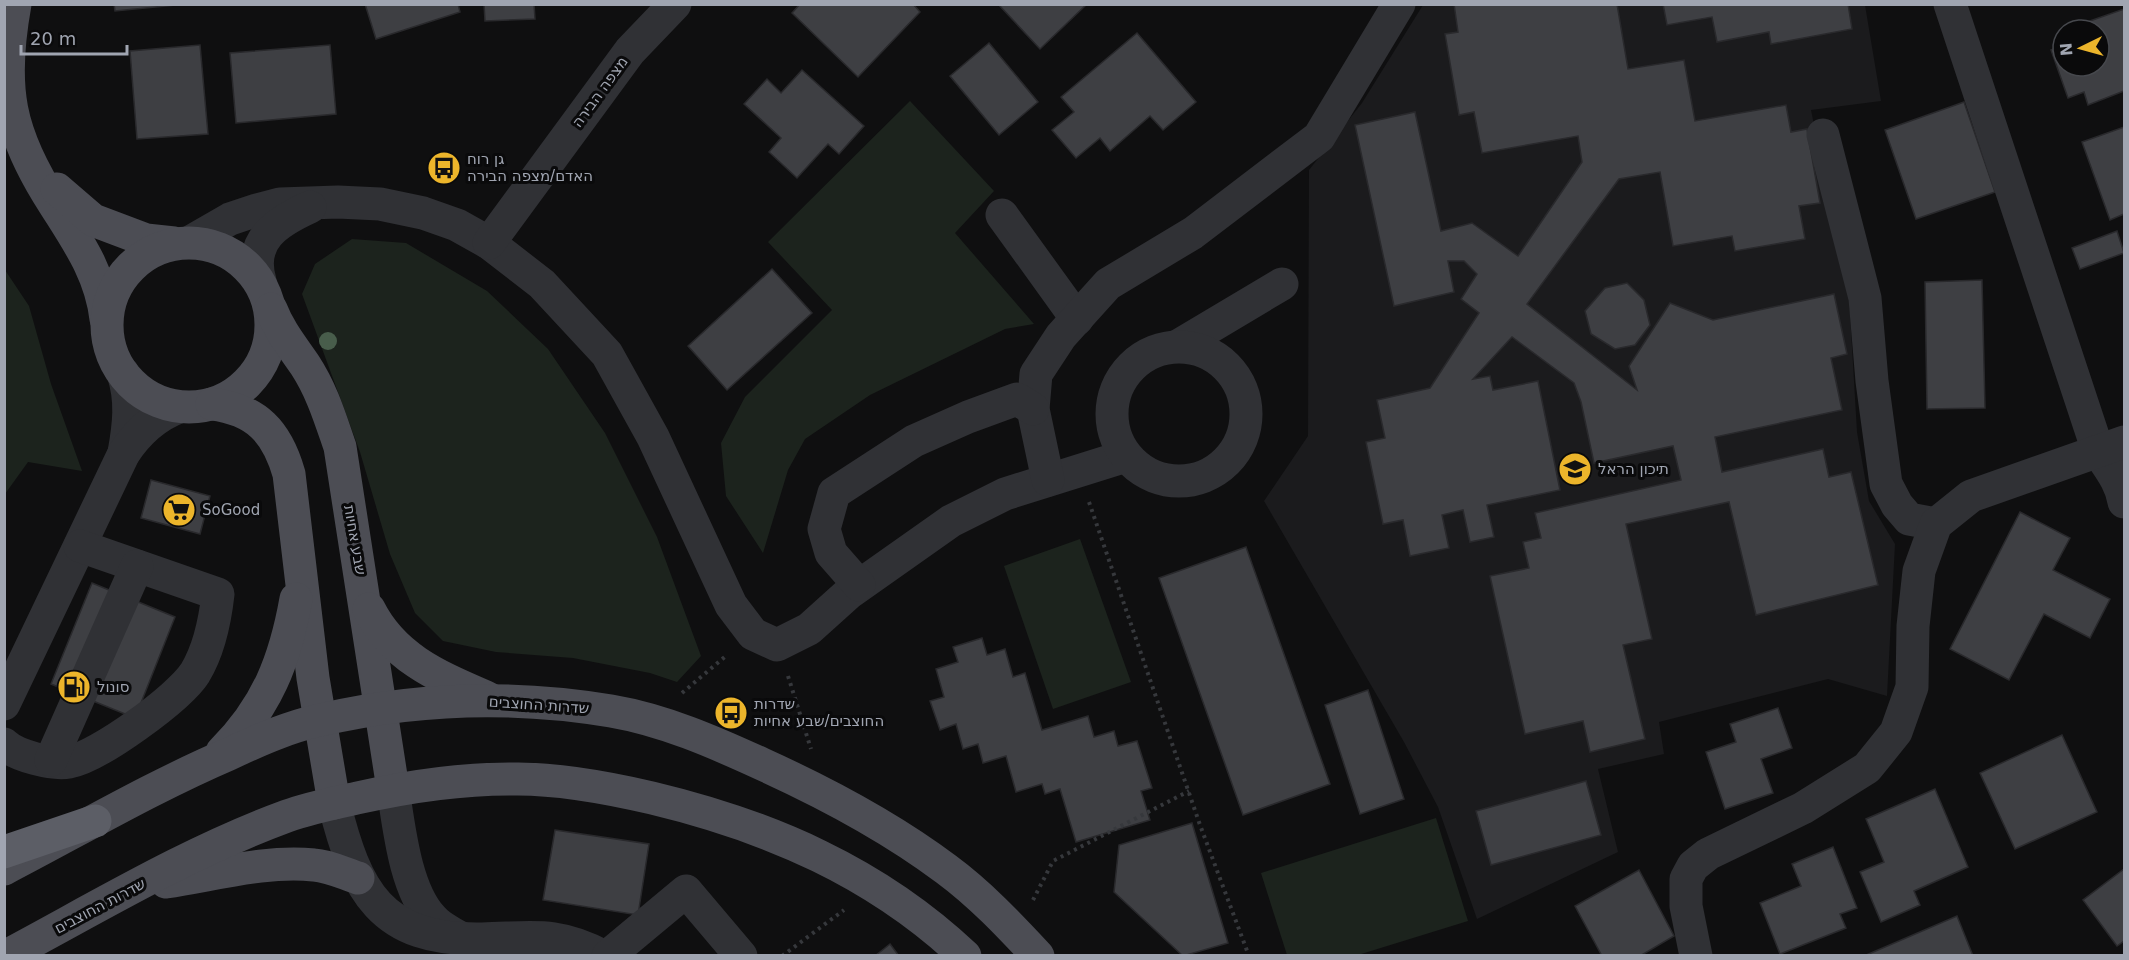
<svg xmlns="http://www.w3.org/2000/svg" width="2129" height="960" viewBox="0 0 2129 960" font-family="'DejaVu Sans','Noto Sans Hebrew',sans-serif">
  <rect width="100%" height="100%" fill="#0f0f10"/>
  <!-- built -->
  <polygon fill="#1b1b1d" points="1423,5 1865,5 1881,101 1811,110 1849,296 1857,432 1869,501 1895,544 1887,696 1828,679 1659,722 1664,754 1598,769 1618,852 1477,919 1438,807 1404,742 1264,501 1308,436 1309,170 1362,103"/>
  <!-- green -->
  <g fill="#1c231d">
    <polygon points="910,101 994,191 955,233 1034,324 1005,329 870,395 805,439 788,470 763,553 726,496 721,443 745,397 832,310 768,242"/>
    <polygon points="352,239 406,243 487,291 548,349 605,433 657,537 701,656 677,682 650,673 573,658 496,652 443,641 415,613 390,554 360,452 302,294 315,264"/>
    <polygon points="5,270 29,306 51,384 82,471 28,462 5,494"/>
    <polygon points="1080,539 1131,682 1053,709 1004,566"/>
    <polygon points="1436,818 1468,921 1358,955 1287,955 1261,873"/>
  </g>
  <!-- building -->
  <g fill="#3e3f43" stroke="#29292c" stroke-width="1.5">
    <polygon points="114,4 186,4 115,11"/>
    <polygon points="365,4 458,4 460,12 376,39"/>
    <polygon points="484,4 534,4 535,19 485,21"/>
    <polygon points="800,4 913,4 920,12 858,77 792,13"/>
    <polygon points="998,4 1087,4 1040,49"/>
    <polygon points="1454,4 1617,4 1628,69 1684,60 1695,121 1786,105 1791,132 1807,129 1820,203 1799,206 1805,239 1735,251 1732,236 1673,246 1660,172 1619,179 1527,304 1637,390 1629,366 1670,303 1713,320 1834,294 1847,354 1831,358 1842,410 1715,437 1722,472 1823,449 1829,477 1851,472 1878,585 1756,615 1729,502 1626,524 1652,639 1623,645 1645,739 1590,752 1583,721 1525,734 1490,576 1529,568 1523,542 1541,538 1535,513 1681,480 1673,446 1594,463 1581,402 1574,383 1512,337 1473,379 1490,376 1493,390 1538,381 1560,490 1487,505 1494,537 1470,542 1463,510 1442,515 1449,548 1410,556 1403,520 1383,524 1366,442 1385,438 1377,400 1430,388 1479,313 1461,299 1477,274 1464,261 1448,261 1454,292 1394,306 1355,125 1415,112 1441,231 1472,223 1518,256 1582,162 1578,136 1482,153 1474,112 1459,115 1445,34 1458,32"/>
    <polygon points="1663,4 1848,4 1852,29 1771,44 1769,32 1717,42 1712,17 1667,25"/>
    <polygon points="2124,9 2124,91 2088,105 2084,92 2068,98 2051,50 2063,45 2063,66 2099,66 2099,30 2067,29"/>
    <polygon points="1137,33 1196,102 1163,130 1150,116 1110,151 1100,138 1076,158 1052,130 1074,112 1061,97"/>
    <polygon points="989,43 1038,102 999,135 950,76"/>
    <polygon points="200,45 208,134 137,139 130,51"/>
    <polygon points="330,45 336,114 236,123 230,53"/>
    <polygon points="802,70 864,126 839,154 828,144 797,178 769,152 781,138 744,104 767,79 781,93"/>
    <polygon points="1964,102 1995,192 1916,219 1885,130"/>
    <polygon points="2124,127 2124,214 2110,220 2082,142"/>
    <polygon points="2117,231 2124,253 2080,269 2072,248"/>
    <polygon points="772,269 812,313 727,390 688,346"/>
    <polygon points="1982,280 1985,408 1927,409 1925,282"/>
    <polygon points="1627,283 1644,300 1650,325 1635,345 1615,349 1591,334 1585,311 1605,288"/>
    <polygon points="151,480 210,496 200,534 141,518"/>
    <polygon points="2020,512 2070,538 2053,570 2110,599 2090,638 2044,614 2009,680 1950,649"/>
    <polygon points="1246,547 1330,784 1243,815 1159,578"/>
    <polygon points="92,583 175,617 135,718 51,684"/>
    <polygon points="982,638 987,655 1005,649 1013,677 1025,673 1042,730 1088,716 1094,737 1114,731 1118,746 1137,741 1152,788 1141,791 1150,820 1076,842 1060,789 1045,794 1042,784 1016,792 1006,756 983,763 978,744 963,749 956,724 940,730 930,701 944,697 936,669 958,662 953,647"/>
    <polygon points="1368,690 1404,799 1360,814 1325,705"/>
    <polygon points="1778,708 1792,748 1761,759 1773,793 1725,809 1706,752 1736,742 1730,724"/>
    <polygon points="2062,735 2097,812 2015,849 1980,773"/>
    <polygon points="1586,781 1601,835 1491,865 1476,811"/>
    <polygon points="1935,789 1968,867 1914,891 1920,905 1881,922 1860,872 1884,862 1866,819"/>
    <polygon points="1192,823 1228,943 1183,956 1114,892 1119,845"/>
    <polygon points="555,830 649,844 638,915 543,900"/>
    <polygon points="1833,847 1857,908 1840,914 1846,928 1780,954 1760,903 1801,886 1792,864"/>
    <polygon points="2124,869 2124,941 2117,946 2083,900"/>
    <polygon points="1639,870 1674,936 1640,956 1602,956 1575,906"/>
    <polygon points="1957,916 1973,956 1864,956"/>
    <polygon points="890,944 899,956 875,956"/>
  </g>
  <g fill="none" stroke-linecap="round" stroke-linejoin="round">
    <!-- path -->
    <g stroke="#36383c" stroke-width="4" stroke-dasharray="3 4.5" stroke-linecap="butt">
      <polyline points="1089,502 1200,825 1249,956"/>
      <polyline points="788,676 811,749"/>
      <polyline points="682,693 727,655"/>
      <polyline points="1033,900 1053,861 1189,791"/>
      <polyline points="782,956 844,910"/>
    </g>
    <!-- minor -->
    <g stroke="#303135" stroke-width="33">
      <path d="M1950,4L2098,451C2109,468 2121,482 2124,502"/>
      <polyline points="1823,135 1865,298 1872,381 1886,484 1897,505 1909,519 1936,524"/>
      <polyline points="1002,215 1077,319"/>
      <polyline points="190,242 230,219 257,210 280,204 338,202 380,204 423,213 457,225 489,243 542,284 607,354 653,437 731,605 753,634 777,645 809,629 849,593 951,521 1005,494 1126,456"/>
      <polyline points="489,243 630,51 675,4"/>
      <path d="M260,281C248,240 277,222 310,207"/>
      <polyline points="1178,346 1282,284"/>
      <circle cx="1179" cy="414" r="67"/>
      <path d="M123,373C132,400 129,425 124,453"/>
      <polyline points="1048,480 1033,409 1036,374 1061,336 1108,284 1193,233 1319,137 1399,4"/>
      <polyline points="859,585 831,553 824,529 834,493 914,441 968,417 1017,399 1033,409"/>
      <path d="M4,704L124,453C138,432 155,416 179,407"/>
      <path d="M4,744C16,756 53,765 69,762C98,757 179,698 195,673C209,650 215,621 218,594L80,546"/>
      <polyline points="51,760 137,566"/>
      <path d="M393,789C399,827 405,889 432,918C439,927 449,931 459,937"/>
      <path d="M334,803C356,891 380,941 482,939C532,938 556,931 603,956"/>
      <polyline points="608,956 686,891 741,956"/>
      <polyline points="1696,956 1686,906 1686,879 1693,866 1708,854 1803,808 1867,768 1896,732 1912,687 1913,626 1919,571 1936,524 1971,496 2124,442"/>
    </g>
    <!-- major -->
    <g stroke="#4c4d54" stroke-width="33">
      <path d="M15,4C0,87 8,133 54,204C78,242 101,274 106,319"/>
      <polyline points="57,189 93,220 146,240 174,243"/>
      <circle cx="189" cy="325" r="82"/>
      <path d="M271,309C279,330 292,346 305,365C322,391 330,418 340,447L393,789"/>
      <path d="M212,404C257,410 277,432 289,474L313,678L334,803"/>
      <path d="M369,609C394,659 440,677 488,698"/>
      <path d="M222,752C267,707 285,661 296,599"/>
      <path d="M4,869C79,830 152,787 229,754C259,740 288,727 320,720C415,698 515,695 611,711C664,720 714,742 762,764C826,793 890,827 946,869C980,894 1009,925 1038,956"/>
      <path d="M166,882C214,875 265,860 314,865C329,866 343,873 358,878"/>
      <path d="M6,956C98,907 189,852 287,816C309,808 334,803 357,798C410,786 464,778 518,779C563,779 609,788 652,798C769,826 876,872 965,956"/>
    </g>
    <!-- highway -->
    <polyline stroke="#5c5e66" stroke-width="33" points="4,852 95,821"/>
  </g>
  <!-- trees -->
  <circle fill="#485d4b" cx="328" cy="341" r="9"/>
  <!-- icons -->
  <defs>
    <symbol id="bus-disc" viewBox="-11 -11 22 22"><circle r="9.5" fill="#ecb52b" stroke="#0a0a0b"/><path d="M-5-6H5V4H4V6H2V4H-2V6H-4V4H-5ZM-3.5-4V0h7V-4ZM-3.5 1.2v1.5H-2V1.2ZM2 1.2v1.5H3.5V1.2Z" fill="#111"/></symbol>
    <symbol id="school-disc" viewBox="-11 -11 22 22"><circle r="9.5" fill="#ecb52b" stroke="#0a0a0b"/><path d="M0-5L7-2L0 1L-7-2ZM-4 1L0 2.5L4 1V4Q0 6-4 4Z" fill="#111"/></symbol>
    <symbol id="supermarket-disc" viewBox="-11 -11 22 22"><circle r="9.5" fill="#ecb52b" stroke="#0a0a0b"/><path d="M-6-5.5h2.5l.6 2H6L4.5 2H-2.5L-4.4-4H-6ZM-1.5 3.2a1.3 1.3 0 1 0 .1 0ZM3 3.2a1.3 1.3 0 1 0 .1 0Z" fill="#111"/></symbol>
    <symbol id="fuel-disc" viewBox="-11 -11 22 22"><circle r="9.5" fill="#ecb52b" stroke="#0a0a0b"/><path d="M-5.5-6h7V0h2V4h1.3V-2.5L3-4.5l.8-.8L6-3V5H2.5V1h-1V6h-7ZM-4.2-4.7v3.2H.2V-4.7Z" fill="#111"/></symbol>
  </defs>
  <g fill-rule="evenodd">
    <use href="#bus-disc" x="425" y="149" width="38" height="38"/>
    <use href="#school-disc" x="1556" y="450" width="38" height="38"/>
    <use href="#supermarket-disc" x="160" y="491" width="38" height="38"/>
    <use href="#fuel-disc" x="55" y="668" width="38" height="38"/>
    <use href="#bus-disc" x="712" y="694" width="38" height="38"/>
  </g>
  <g text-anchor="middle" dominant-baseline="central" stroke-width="6" stroke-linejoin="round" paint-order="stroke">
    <!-- street labels -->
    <g font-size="15" fill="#a0a5b1" stroke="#0a0a0b">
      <text transform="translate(600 92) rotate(-54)">מצפה הבירה</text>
      <text transform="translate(355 540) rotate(80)">שבע אחיות</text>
      <text transform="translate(539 705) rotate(4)">שדרות החוצבים</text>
      <text transform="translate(100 906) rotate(-28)">שדרות החוצבים</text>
    </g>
    <!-- poi labels -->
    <g font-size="15" fill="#a0a5b1" stroke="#0a0a0b" text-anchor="start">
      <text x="467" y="159">גן רוח<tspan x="467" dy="17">האדם/מצפה הבירה</tspan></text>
      <text x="1598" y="469">תיכון הראל</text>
      <text x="202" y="510">SoGood</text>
      <text x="97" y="687">סונול</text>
      <text x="754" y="704">שדרות<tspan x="754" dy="17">החוצבים/שבע אחיות</tspan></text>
    </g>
  </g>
  <!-- border -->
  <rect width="2129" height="960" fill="none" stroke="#a0a5b1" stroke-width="12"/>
  <!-- north arrow -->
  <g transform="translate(2081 48) rotate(265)"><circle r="28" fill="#0a0a0b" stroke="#46484d" stroke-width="1.5"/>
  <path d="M0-4.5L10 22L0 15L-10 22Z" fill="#ecb52b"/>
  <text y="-9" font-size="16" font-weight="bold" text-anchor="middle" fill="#a0a5b1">N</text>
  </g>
  <!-- scale -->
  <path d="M21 45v9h106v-9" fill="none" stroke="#a0a5b1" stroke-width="3"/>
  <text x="30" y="45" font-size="18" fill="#a0a5b1" stroke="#0a0a0b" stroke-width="4.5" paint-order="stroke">20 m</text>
</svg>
